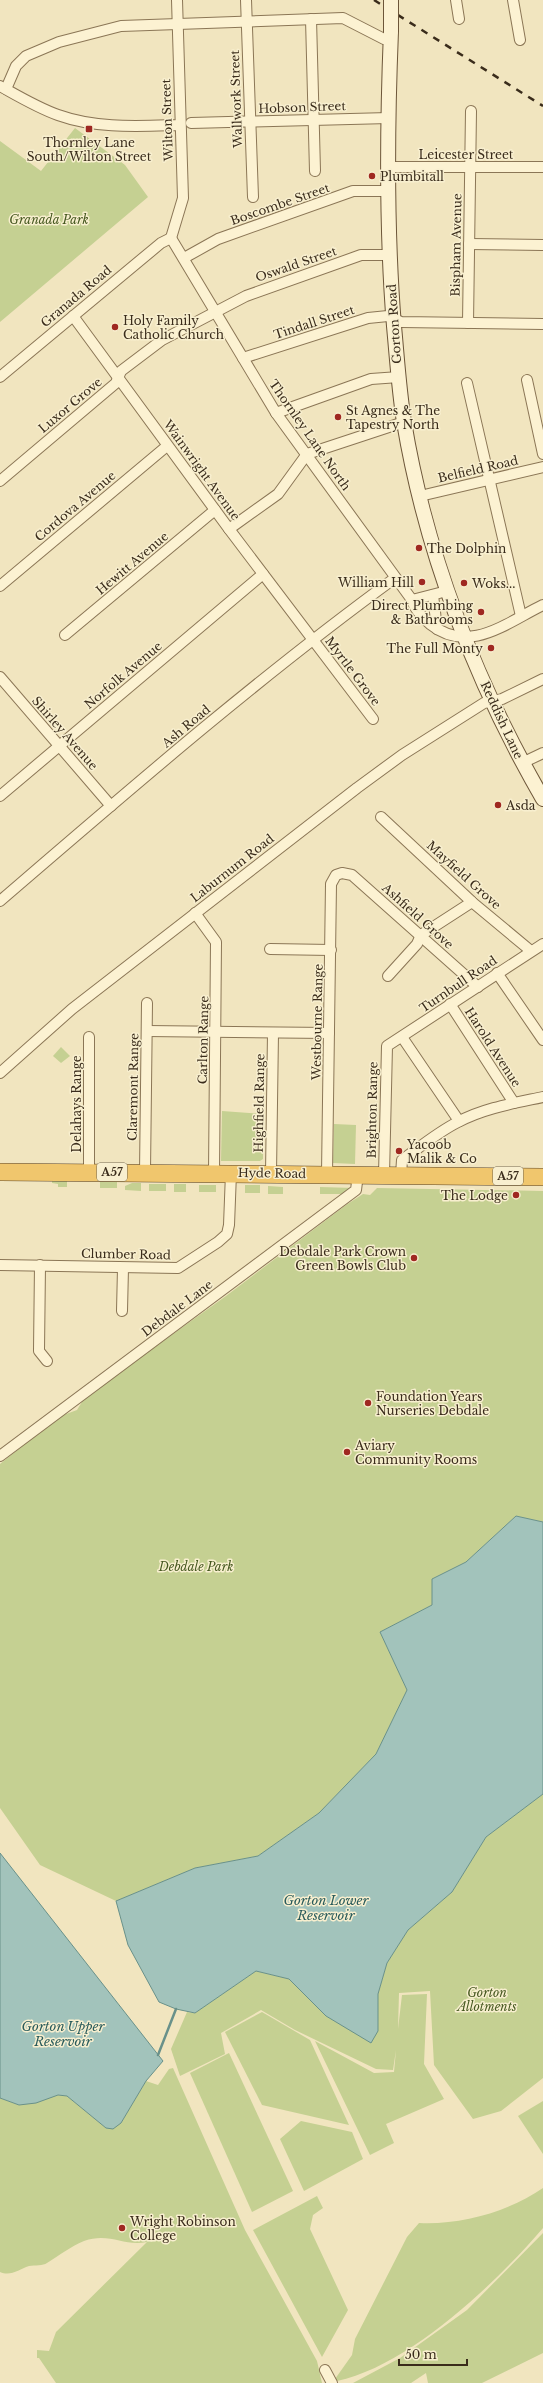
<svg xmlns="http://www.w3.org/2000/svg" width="543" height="2383" viewBox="0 0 543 2383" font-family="'Libre Baskerville',serif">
  <rect width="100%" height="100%" fill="#f1e5bf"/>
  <!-- green -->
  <g fill="#c5d092">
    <polygon points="75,128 125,165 148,197 0,322 0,141 41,171"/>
    <polygon points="61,1047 70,1056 61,1063 53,1056"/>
    <polygon points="222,1111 263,1114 263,1159 260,1161 221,1161"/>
    <polygon points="334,1124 356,1125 355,1164 333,1163"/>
    <polygon points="117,1180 117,1188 100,1188 100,1181"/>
    <polygon points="52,1181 67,1181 67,1187 58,1187 58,1184 52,1183"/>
    <polygon points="132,1183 141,1183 141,1191 125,1190 125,1186"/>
    <rect x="149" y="1184" width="17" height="7"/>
    <rect x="174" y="1184" width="12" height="8"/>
    <rect x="199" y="1185" width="17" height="7"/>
    <rect x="245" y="1185" width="15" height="8"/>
    <polygon points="268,1186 283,1187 283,1194 268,1194"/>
    <polygon points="320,1187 354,1188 345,1194 320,1194"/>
    <polygon points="377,1188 543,1191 543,1522 516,1516 466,1562 432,1579 432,1605 380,1632 407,1690 376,1754 319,1813 258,1856 195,1868 116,1901 40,1865 0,1808 0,1464 58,1417 77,1410 85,1397 226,1296 346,1205 363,1194 370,1195"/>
    <polygon points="543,1794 543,2078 501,2111 473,2119 434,2065 430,1991 399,1993 398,2029 402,1995 427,1994 424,2064 444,2099 386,2124 394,2143 370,2155 315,2041 374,2073 394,2072 396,2050 393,2070 376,2069 295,2030 261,2010 221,2033 225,2054 180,2076 171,2049 187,2012 195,2013 256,1971 289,1979 326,2016 378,2031 378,1994 387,1963 408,1930 452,1892 486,1837"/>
    <polygon points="262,2012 310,2040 349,2125 262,2105 225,2032"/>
    <polygon points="229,2053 293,2191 252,2212 190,2073"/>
    <path d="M173,2068L245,2230L317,2361L322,2383H56L39,2358H37V2350L49,2351L56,2332L147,2242C124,2247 110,2232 84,2241C70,2247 60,2255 47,2263C43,2266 35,2265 29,2266C19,2269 11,2277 0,2272V2098L19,2105L58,2095L67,2096L106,2128L121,2123L146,2081L158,2085L169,2069Z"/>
    <polygon points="543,2101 543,2154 518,2116"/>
    <polygon points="301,2121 352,2132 363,2159 304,2191 280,2139"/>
    <path d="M543,2188V2228C496,2283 409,2366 337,2381L335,2379L352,2355L355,2339L407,2237L419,2223C461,2225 508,2212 543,2188Z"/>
    <polygon points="317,2196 323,2208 313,2215 310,2229 348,2310 322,2357 253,2230"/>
    <polygon points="543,2233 543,2353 482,2383 428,2383 426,2373 411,2383 353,2383 400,2358 467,2310"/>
  </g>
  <!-- water -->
  <g fill="#a2c3bb" stroke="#69918a">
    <polygon points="516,1516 543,1522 543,1794 486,1837 452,1892 408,1930 387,1963 378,1994 378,2031 371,2043 326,2016 289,1979 256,1971 195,2013 176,2009 159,2002 128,1945 116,1901 195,1868 258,1856 319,1813 376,1754 407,1690 380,1632 432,1605 432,1579 466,1562"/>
    <polygon points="0,1853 163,2061 146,2081 121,2123 113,2129 106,2128 67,2096 58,2095 36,2103 19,2105 0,2098"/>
  </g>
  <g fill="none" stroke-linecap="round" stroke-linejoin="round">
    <!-- stream -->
    <polyline stroke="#69918a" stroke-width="2.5" points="158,2055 176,2009"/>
    <defs>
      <g id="minor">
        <polyline points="246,0 253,197"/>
        <polyline points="456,0 459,19"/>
        <polyline points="513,0 520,40"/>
        <polyline points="311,19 315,171"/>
        <path d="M0,86C18,96 38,108 58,115C97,129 139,126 180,125"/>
        <polyline points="6,89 16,66 26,56 59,42 121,26 343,18 384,39 391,39"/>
        <polyline points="191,123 389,118"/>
        <polyline points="389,167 543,167"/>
        <path d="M171,238L276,413L412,600C414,608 423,618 430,624C469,655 506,623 543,605"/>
        <polyline points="171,238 183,198 177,0"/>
        <polyline points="469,244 543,245"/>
        <polyline points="184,258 218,239 353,191 388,191"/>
        <polyline points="73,316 229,529 373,719"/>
        <polyline points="468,323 471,111"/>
        <polyline points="243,358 368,318 388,316 401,322 543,324"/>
        <polyline points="0,377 161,243 171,238"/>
        <polyline points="527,380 543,454"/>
        <polyline points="467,383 521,616"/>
        <polyline points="276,413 371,379 399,377"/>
        <polyline points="0,481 116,383 121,371 162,340 246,296 361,255 390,255"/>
        <polyline points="420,496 543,467"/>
        <polyline points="229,529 278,494 307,454 404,422"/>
        <polyline points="0,586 167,446"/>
        <polyline points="433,595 437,629"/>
        <polyline points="412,600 447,591"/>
        <polyline points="65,635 215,510"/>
        <polyline points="0,677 111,806"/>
        <polyline points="522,763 543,753"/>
        <polyline points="0,796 263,574"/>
        <polyline points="381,817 472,902 531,951"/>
        <path d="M0,901C129,790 258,678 395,578"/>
        <polyline points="195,913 216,942 214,1173"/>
        <polyline points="270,949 331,950"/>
        <polyline points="497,973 543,1040"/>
        <polyline points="388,976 417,944 421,935 472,902"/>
        <polyline points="450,1004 514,1103"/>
        <polyline points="147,1031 329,1033"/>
        <polyline points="402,1037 459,1121"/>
        <polyline points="0,1073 72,1009 357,788 402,755 484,703 502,699 543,679"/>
        <polyline points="89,1171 89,1037"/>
        <polyline points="145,1172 147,1003"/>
        <polyline points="271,1173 273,1033"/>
        <polyline points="327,1174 331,884 336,875 342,873 352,875 478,987"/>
        <polyline points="384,1175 387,1046 543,944"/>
        <path d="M401,1175L402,1160C420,1147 438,1132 458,1122C484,1108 515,1103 543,1097"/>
        <polyline points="0,1265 178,1268 218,1242 227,1234 229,1225 231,1173"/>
        <polyline points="40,1265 39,1351 47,1361"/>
        <polyline points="122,1311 123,1268"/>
        <polyline points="0,1456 356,1190 358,1174"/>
        <polyline points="325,2370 332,2383"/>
      </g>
      <path id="secondary" d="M391,31C387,129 386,228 394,326C397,358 399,390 404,422C426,554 476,683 543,799"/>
      <polyline id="trunk" points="0,1172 543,1177"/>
    </defs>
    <!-- minor casing -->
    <use href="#minor" stroke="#8b7656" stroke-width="12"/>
    <!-- secondary casing -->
    <use href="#secondary" stroke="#6d5639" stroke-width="16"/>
    <!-- trunk casing -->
    <use href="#trunk" stroke="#59432a" stroke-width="18"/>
    <!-- minor -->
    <use href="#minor" stroke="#fcf2d2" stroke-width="10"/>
    <!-- secondary -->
    <use href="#secondary" stroke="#fcf2d2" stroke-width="14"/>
    <!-- trunk -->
    <use href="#trunk" stroke="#f0c66d" stroke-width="17"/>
    <!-- rail -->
    <polyline stroke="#3a2c1b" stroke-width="2.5" stroke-dasharray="7 7" stroke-linecap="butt" points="374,0 543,106"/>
    <defs>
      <polyline id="secondary-bridge" points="391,0 391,31"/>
    </defs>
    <!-- secondary-bridge casing -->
    <use href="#secondary-bridge" stroke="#6d5639" stroke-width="16" stroke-linecap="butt"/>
    <!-- secondary-bridge -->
    <use href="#secondary-bridge" stroke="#fcf2d2" stroke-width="14"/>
  </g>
  <!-- markers -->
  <g fill="#9f2821" stroke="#f8efcf" stroke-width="1.5">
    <rect x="85" y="125" width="8" height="8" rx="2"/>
    <circle cx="372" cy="176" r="4"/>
    <circle cx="115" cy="327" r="4"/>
    <circle cx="338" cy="417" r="4"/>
    <circle cx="419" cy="548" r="4"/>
    <circle cx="422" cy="582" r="4"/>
    <circle cx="464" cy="583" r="4"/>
    <circle cx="481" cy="612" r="4"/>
    <circle cx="491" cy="648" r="4"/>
    <circle cx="498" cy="805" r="4"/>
    <circle cx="399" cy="1151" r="4"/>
    <circle cx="516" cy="1195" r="4"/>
    <circle cx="414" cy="1258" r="4"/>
    <circle cx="368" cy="1403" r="4"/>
    <circle cx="347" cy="1452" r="4"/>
    <circle cx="122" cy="2228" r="4"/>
  </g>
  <g text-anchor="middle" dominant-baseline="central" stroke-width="3" stroke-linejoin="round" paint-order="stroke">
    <!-- shield labels -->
    <g fill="#f8efcf" stroke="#736651" stroke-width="1">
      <rect x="97" y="1163" width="30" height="18" rx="3"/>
      <rect x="493" y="1167" width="30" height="18" rx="3"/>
    </g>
    <g font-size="11" font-weight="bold" fill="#3a2c1b">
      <text x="112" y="1172">A57</text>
      <text x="508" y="1176">A57</text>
    </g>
    <!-- street labels -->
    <g font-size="12" fill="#3a2c1b" stroke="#f8efcf">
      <text transform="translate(236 99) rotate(-92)">Wallwork Street</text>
      <text transform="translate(302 107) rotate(-2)">Hobson Street</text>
      <text transform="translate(167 120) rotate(-92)">Wilton Street</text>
      <text x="466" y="154">Leicester Street</text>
      <text transform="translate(280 204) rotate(-19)">Boscombe Street</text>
      <text transform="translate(456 245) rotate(-89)">Bispham Avenue</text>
      <text transform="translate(296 264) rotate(-19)">Oswald Street</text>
      <text transform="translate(76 296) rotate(-40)">Granada Road</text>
      <text transform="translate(314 322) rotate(-18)">Tindall Street</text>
      <text transform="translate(394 324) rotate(-94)">Gorton Road</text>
      <text transform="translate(70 405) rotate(-40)">Luxor Grove</text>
      <text transform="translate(310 435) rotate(55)">Thornley Lane North</text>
      <text transform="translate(478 469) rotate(-13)">Belfield Road</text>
      <text transform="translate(202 470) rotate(54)">Wainwright Avenue</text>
      <text transform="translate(75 506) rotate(-40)">Cordova Avenue</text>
      <text transform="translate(132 563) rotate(-40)">Hewitt Avenue</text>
      <text transform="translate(353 671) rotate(53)">Myrtle Grove</text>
      <text transform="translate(123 675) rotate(-40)">Norfolk Avenue</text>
      <text transform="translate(502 720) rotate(65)">Reddish Lane</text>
      <text transform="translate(186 726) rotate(-40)">Ash Road</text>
      <text transform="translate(65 733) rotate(49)">Shirley Avenue</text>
      <text transform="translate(232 868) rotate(-38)">Laburnum Road</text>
      <text transform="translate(464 875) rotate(42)">Mayfield Grove</text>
      <text transform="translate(418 916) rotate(42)">Ashfield Grove</text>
      <text transform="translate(458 984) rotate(-34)">Turnbull Road</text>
      <text transform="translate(317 1022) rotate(-89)">Westbourne Range</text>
      <text transform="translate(203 1040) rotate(-89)">Carlton Range</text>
      <text transform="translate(493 1047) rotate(57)">Harold Avenue</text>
      <text transform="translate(133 1087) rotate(-89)">Claremont Range</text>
      <text transform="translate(259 1103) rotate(-89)">Highfield Range</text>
      <text transform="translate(76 1104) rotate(-90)">Delahays Range</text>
      <text transform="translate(372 1110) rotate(-89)">Brighton Range</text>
      <text transform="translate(272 1173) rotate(1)">Hyde Road</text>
      <text transform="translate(126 1254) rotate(1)">Clumber Road</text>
      <text transform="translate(177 1308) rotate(-37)">Debdale Lane</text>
    </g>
    <!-- poi labels -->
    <g font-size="12" fill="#3a2c1b" stroke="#f8efcf" text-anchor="start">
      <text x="89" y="142" text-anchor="middle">Thornley Lane<tspan x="89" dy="14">South/Wilton Street</tspan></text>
      <text x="380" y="176">Plumbitall</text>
      <text x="123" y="320">Holy Family<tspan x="123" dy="14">Catholic Church</tspan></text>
      <text x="346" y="410">St Agnes &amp; The<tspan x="346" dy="14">Tapestry North</tspan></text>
      <text x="427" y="548">The Dolphin</text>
      <text x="414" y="582" text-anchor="end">William Hill</text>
      <text x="472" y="583">Woks...</text>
      <text x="473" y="605" text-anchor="end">Direct Plumbing<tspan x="473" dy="14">&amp; Bathrooms</tspan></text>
      <text x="483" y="648" text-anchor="end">The Full Monty</text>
      <text x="506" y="805">Asda</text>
      <text x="407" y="1144">Yacoob<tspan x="407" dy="14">Malik &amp; Co</tspan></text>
      <text x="508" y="1195" text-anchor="end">The Lodge</text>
      <text x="406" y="1251" text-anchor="end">Debdale Park Crown<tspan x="406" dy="14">Green Bowls Club</tspan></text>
      <text x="376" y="1396">Foundation Years<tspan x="376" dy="14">Nurseries Debdale</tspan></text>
      <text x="355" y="1445">Aviary<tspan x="355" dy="14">Community Rooms</tspan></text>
      <text x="130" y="2221">Wright Robinson<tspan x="130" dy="14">College</tspan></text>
    </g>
    <!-- park labels -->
    <g font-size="12" font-style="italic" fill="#465820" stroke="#f8efcf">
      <text x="49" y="219">Granada Park</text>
      <text x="196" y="1566">Debdale Park</text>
      <text x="487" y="1992">Gorton<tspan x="487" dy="14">Allotments</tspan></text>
    </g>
    <!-- water labels -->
    <g font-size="13" font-style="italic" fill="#295b5b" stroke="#f8efcf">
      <text x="326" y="1900">Gorton Lower<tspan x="326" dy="15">Reservoir</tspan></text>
      <text x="63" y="2026">Gorton Upper<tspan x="63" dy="15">Reservoir</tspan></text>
    </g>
  </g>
  <!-- scale -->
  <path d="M399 2359v6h68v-6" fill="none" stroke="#3a2c1b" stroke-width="2"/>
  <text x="405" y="2359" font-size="12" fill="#3a2c1b" stroke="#f8efcf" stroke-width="3" paint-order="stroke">50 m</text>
</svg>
